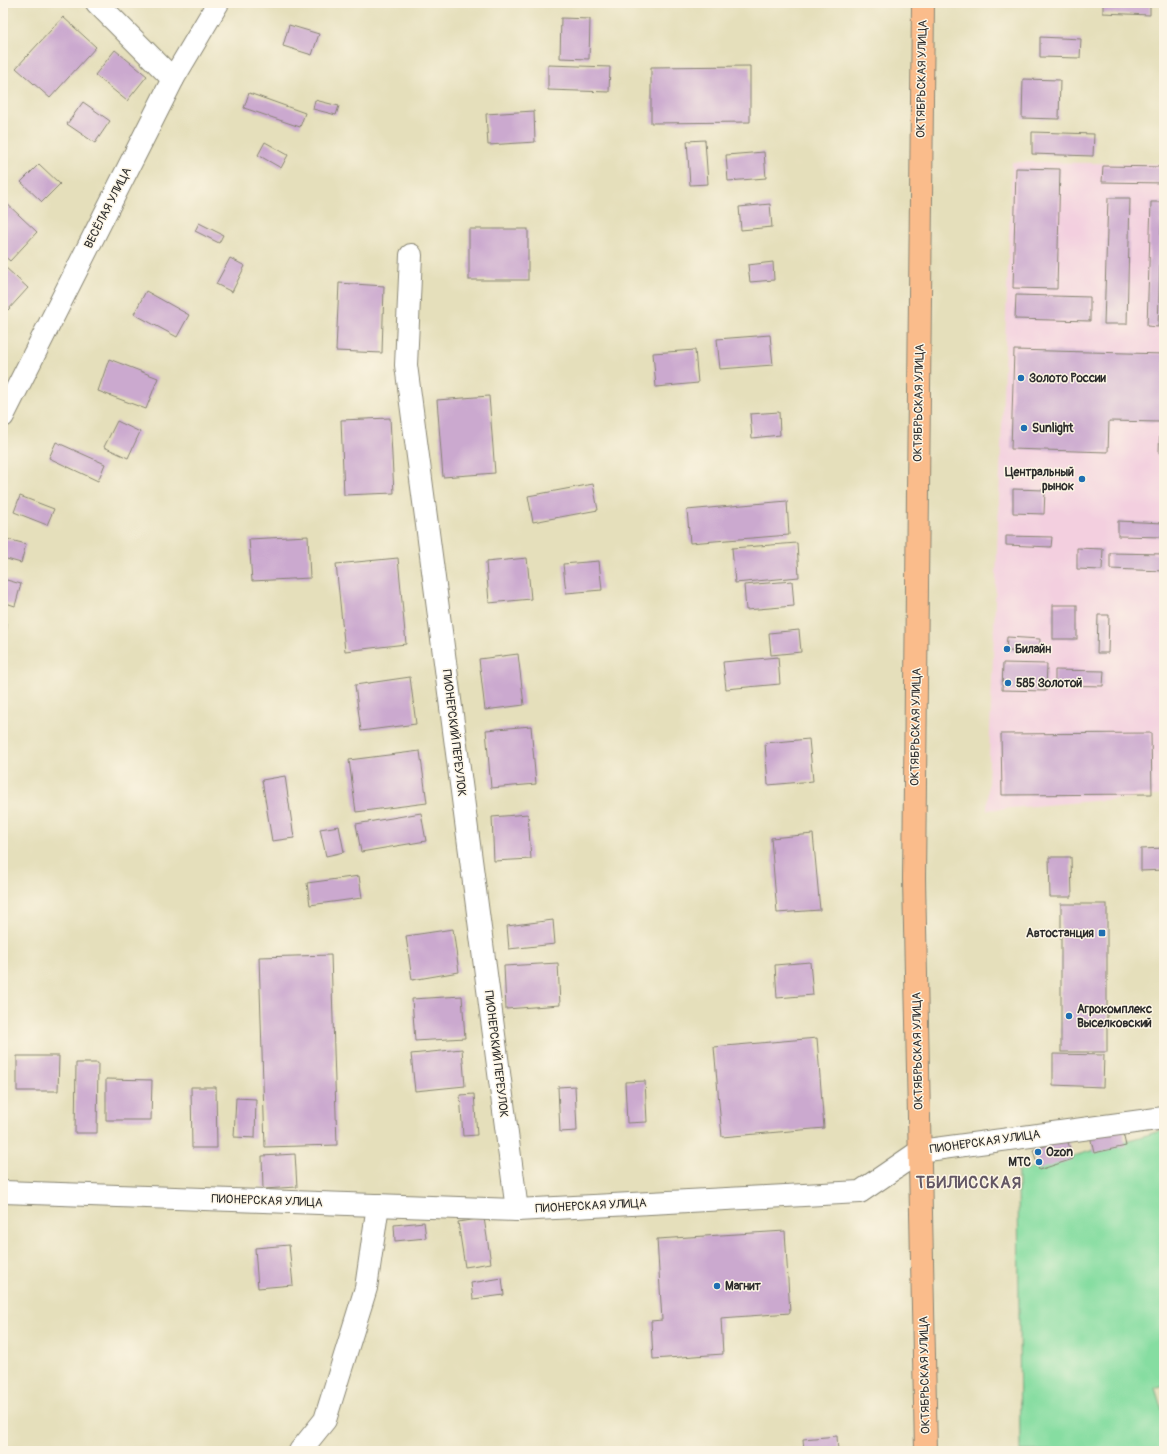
<svg xmlns="http://www.w3.org/2000/svg" width="1167" height="1454" viewBox="0 0 1167 1454" font-family="Pangolin,sans-serif">
  <rect width="100%" height="100%" fill="#fcf5e5"/>
  <filter id="ink" filterUnits="userSpaceOnUse"><feTurbulence type="fractalNoise" baseFrequency=".025" numOctaves="2"/><feDisplacementMap in="SourceGraphic" scale="8" xChannelSelector="R" yChannelSelector="G"/><feConvolveMatrix kernelMatrix="1 2 1 2 8 2 1 2 1" color-interpolation-filters="sRGB"/></filter>
  <filter id="wash" filterUnits="userSpaceOnUse"><feTurbulence type="fractalNoise" baseFrequency=".012" numOctaves="4" result="noise"/><feDisplacementMap in="SourceGraphic" scale="16" xChannelSelector="R" yChannelSelector="G"/><feGaussianBlur stdDeviation="0.9" result="paint"/><feColorMatrix in="noise" values="0 0 0 0 0 0 0 0 0 0 0 0 0 0 0 0 0 1.4 0 .05"/><feComposite in="paint" operator="in"/></filter>
  <g filter="url(#wash)">
    <rect width="100%" height="100%" fill="#e5dfbb"/>
    <!-- built -->
    <polygon fill="#f3cfdf" points="1012,162 1164,164 1164,795 987,810"/>
    <!-- green -->
    <polygon fill="#86dda1" stroke="#588466" points="1164,1130 1164,1385 1155,1388 1164,1417 1164,1451 1020,1451 1018,1172"/>
    <g id="blocks">
      <!-- building -->
      <g fill="#cba9cf">
        <polygon points="1103,3 1150,3 1150,15 1103,13"/>
        <polygon points="63,17 96,47 50,98 16,68"/>
        <polygon points="561,18 590,19 589,59 560,58"/>
        <polygon points="289,25 319,34 312,55 283,46"/>
        <polygon points="1040,37 1081,39 1080,58 1040,57"/>
        <polygon points="115,50 147,76 127,101 95,75"/>
        <polygon points="548,65 610,67 609,92 548,90"/>
        <polygon points="750,66 750,122 651,123 651,67"/>
        <polygon points="1023,79 1060,80 1059,119 1022,118"/>
        <polygon points="249,93 305,113 300,127 244,108"/>
        <polygon points="315,100 339,106 336,115 313,109"/>
        <polygon points="83,102 110,121 95,143 67,124"/>
        <polygon points="534,111 535,142 488,145 486,114"/>
        <polygon points="1032,132 1094,134 1093,156 1032,154"/>
        <polygon points="705,140 708,184 690,185 687,141"/>
        <polygon points="265,142 288,155 281,168 258,155"/>
        <polygon points="764,152 766,178 728,181 726,155"/>
        <polygon points="39,164 60,184 42,202 21,182"/>
        <polygon points="1103,166 1164,167 1164,183 1102,182"/>
        <polygon points="1016,168 1060,169 1057,289 1013,288"/>
        <polygon points="1108,198 1130,198 1127,324 1104,324"/>
        <polygon points="3,200 37,232 10,261 3,255"/>
        <polygon points="1151,202 1162,202 1158,327 1147,326"/>
        <polygon points="770,204 772,227 741,230 739,207"/>
        <polygon points="199,223 223,235 219,243 195,231"/>
        <rect x="469" y="229" width="59" height="51"/>
        <polygon points="230,258 245,266 232,292 216,284"/>
        <polygon points="773,262 774,280 750,282 748,265"/>
        <polygon points="4,266 28,288 8,310 3,305 3,267"/>
        <polygon points="339,283 384,286 382,353 336,351"/>
        <polygon points="146,291 189,315 177,337 134,314"/>
        <polygon points="1016,295 1090,297 1090,321 1015,319"/>
        <polygon points="770,335 773,365 720,369 717,339"/>
        <polygon points="695,350 698,383 656,387 653,353"/>
        <polygon points="1014,350 1164,354 1164,454 1159,453 1160,422 1109,421 1108,452 1011,449"/>
        <polygon points="109,359 158,378 146,409 98,391"/>
        <polygon points="489,396 495,473 443,477 437,400"/>
        <polygon points="779,412 780,435 752,438 750,414"/>
        <polygon points="390,418 394,493 344,495 341,420"/>
        <polygon points="117,421 140,432 128,458 104,447"/>
        <polygon points="56,442 105,464 98,481 49,458"/>
        <polygon points="593,484 598,510 533,522 528,496"/>
        <polygon points="1013,489 1045,490 1044,514 1013,513"/>
        <polygon points="20,496 54,509 47,525 14,512"/>
        <polygon points="787,501 789,535 690,543 687,510"/>
        <polygon points="1118,521 1164,523 1164,537 1118,536"/>
        <polygon points="308,536 310,578 252,581 249,539"/>
        <polygon points="1006,536 1052,537 1051,547 1006,545"/>
        <polygon points="3,538 26,544 21,563 3,558"/>
        <polygon points="797,543 799,577 735,583 732,548"/>
        <polygon points="1077,548 1103,549 1102,570 1077,569"/>
        <polygon points="1110,553 1164,554 1164,571 1110,569"/>
        <polygon points="398,558 406,644 345,651 336,564"/>
        <polygon points="527,558 531,599 489,603 486,562"/>
        <polygon points="599,561 602,590 566,593 563,564"/>
        <polygon points="3,579 21,584 15,606 3,602"/>
        <polygon points="792,581 794,606 746,610 744,585"/>
        <rect x="1053" y="605" width="24" height="34"/>
        <polygon points="1098,615 1109,615 1108,653 1097,653"/>
        <polygon points="3,624 7,624 6,637 3,637"/>
        <polygon points="799,630 801,652 771,655 769,633"/>
        <polygon points="1007,637 1040,639 1039,652 1006,651"/>
        <polygon points="518,654 524,705 485,710 479,659"/>
        <polygon points="778,657 780,684 726,689 723,662"/>
        <polygon points="1003,663 1047,664 1046,691 1002,690"/>
        <polygon points="1055,670 1104,671 1103,686 1055,685"/>
        <polygon points="410,677 416,724 361,731 355,685"/>
        <polygon points="531,726 536,784 491,788 486,730"/>
        <polygon points="1151,733 1152,794 1002,795 1001,734"/>
        <polygon points="809,739 813,781 768,785 765,743"/>
        <polygon points="420,751 427,803 356,812 349,760"/>
        <polygon points="285,776 294,838 272,841 262,780"/>
        <polygon points="421,813 426,841 361,852 356,824"/>
        <polygon points="528,814 531,859 494,861 492,817"/>
        <polygon points="339,826 344,852 326,856 320,829"/>
        <polygon points="813,834 820,910 777,913 771,838"/>
        <polygon points="1164,848 1164,870 1141,871 1141,849"/>
        <polygon points="1049,857 1071,857 1072,897 1050,897"/>
        <polygon points="359,876 362,898 310,905 307,883"/>
        <rect x="1061" y="904" width="46" height="148"/>
        <polygon points="553,920 555,944 509,949 507,926"/>
        <polygon points="453,929 459,972 412,980 406,936"/>
        <polygon points="331,955 337,1145 265,1147 259,957"/>
        <polygon points="810,962 813,995 777,998 775,965"/>
        <polygon points="558,963 560,1005 506,1009 504,966"/>
        <polygon points="462,996 465,1038 415,1041 412,999"/>
        <polygon points="817,1038 824,1128 722,1137 714,1047"/>
        <polygon points="462,1049 465,1086 415,1091 411,1054"/>
        <polygon points="1053,1054 1104,1055 1103,1087 1053,1085"/>
        <polygon points="17,1056 59,1056 58,1091 17,1091"/>
        <polygon points="76,1063 98,1063 97,1133 75,1133"/>
        <polygon points="106,1079 152,1080 151,1120 106,1120"/>
        <polygon points="645,1081 647,1122 627,1123 625,1082"/>
        <polygon points="575,1086 577,1131 560,1132 558,1087"/>
        <polygon points="191,1087 216,1087 217,1148 192,1148"/>
        <polygon points="474,1094 477,1135 463,1136 460,1095"/>
        <polygon points="236,1098 256,1099 255,1138 234,1137"/>
        <polygon points="1120,1120 1126,1146 1094,1153 1088,1127"/>
        <polygon points="1067,1139 1073,1159 1039,1170 1033,1150"/>
        <polygon points="295,1154 297,1187 263,1189 262,1156"/>
        <polygon points="484,1218 491,1263 465,1267 458,1222"/>
        <polygon points="424,1222 426,1238 395,1241 394,1225"/>
        <polygon points="785,1231 790,1313 721,1318 723,1354 653,1359 651,1321 662,1320 657,1239"/>
        <polygon points="289,1245 293,1285 258,1288 255,1248"/>
        <polygon points="502,1278 504,1295 473,1299 471,1283"/>
        <polygon points="837,1436 838,1451 804,1451 803,1439"/>
      </g>
    </g>
  </g>
  <g filter="url(#ink)">
    <use href="#blocks" fill-opacity="0" stroke="#888573" stroke-width="1"/>
    <g fill="none" stroke-linecap="round" stroke-linejoin="round">
      <defs>
        <g id="minor">
          <polyline points="97,3 173,79"/>
          <polyline points="411,255 406,365 517,1210"/>
          <polyline points="3,416 173,79 218,3"/>
          <polyline points="3,1192 517,1210 860,1192 920,1151 1164,1118"/>
          <polyline points="300,1451 325,1420 366,1288 378,1205"/>
        </g>
        <polyline id="major" points="923,3 914,879 926,1451"/>
      </defs>
      <!-- minor casing -->
      <use href="#minor" stroke="#888573" stroke-width="24"/>
      <!-- major casing -->
      <use href="#major" stroke="#888573" stroke-width="24"/>
      <!-- minor -->
      <use href="#minor" stroke="#fff" stroke-width="22"/>
      <!-- major -->
      <use href="#major" stroke="#fabc8b" stroke-width="22"/>
    </g>
  </g>
  <!-- markers -->
  <g fill="#1f6fb2" stroke="#fcf5e5" stroke-width="1.5">
    <circle cx="1021" cy="378" r="4"/>
    <circle cx="1024" cy="428" r="4"/>
    <circle cx="1082" cy="479" r="4"/>
    <circle cx="1007" cy="649" r="4"/>
    <circle cx="1008" cy="683" r="4"/>
    <rect x="1098" y="929" width="8" height="8" rx="2"/>
    <circle cx="1069" cy="1016" r="4"/>
    <circle cx="1038" cy="1152" r="4"/>
    <circle cx="1039" cy="1162" r="4"/>
    <circle cx="717" cy="1286" r="4"/>
  </g>
  <g text-anchor="middle" dominant-baseline="central" stroke-width="3" stroke-linejoin="round" paint-order="stroke">
    <!-- street labels -->
    <g font-size="12" fill="#2b2b2b" stroke="#fcf5e5">
      <text transform="translate(922 79) rotate(-89)">ОКТЯБРЬСКАЯ УЛИЦА</text>
      <text transform="translate(108 208) rotate(-63)">ВЕСЁЛАЯ УЛИЦА</text>
      <text transform="translate(919 403) rotate(-89)">ОКТЯБРЬСКАЯ УЛИЦА</text>
      <text transform="translate(916 727) rotate(-89)">ОКТЯБРЬСКАЯ УЛИЦА</text>
      <text transform="translate(454 733) rotate(83)">ПИОНЕРСКИЙ ПЕРЕУЛОК</text>
      <text transform="translate(918 1051) rotate(-91)">ОКТЯБРЬСКАЯ УЛИЦА</text>
      <text transform="translate(496 1054) rotate(83)">ПИОНЕРСКИЙ ПЕРЕУЛОК</text>
      <text transform="translate(985 1142) rotate(-8)">ПИОНЕРСКАЯ УЛИЦА</text>
      <text transform="translate(267 1201) rotate(2)">ПИОНЕРСКАЯ УЛИЦА</text>
      <text transform="translate(591 1206) rotate(-3)">ПИОНЕРСКАЯ УЛИЦА</text>
      <text transform="translate(925 1375) rotate(-91)">ОКТЯБРЬСКАЯ УЛИЦА</text>
    </g>
    <!-- poi labels -->
    <g font-size="12" font-weight="bold" fill="#2b2b2b" stroke="#fcf5e5" text-anchor="start">
      <text x="1029" y="378">Золото России</text>
      <text x="1032" y="428">Sunlight</text>
      <text x="1074" y="472" text-anchor="end">Центральный<tspan x="1074" dy="14">рынок</tspan></text>
      <text x="1015" y="649">Билайн</text>
      <text x="1016" y="683">585 Золотой</text>
      <text x="1094" y="933" text-anchor="end">Автостанция</text>
      <text x="1077" y="1009">Агрокомплекс<tspan x="1077" dy="14">Выселковский</tspan></text>
      <text x="1046" y="1152">Ozon</text>
      <text x="1031" y="1162" text-anchor="end">МТС</text>
      <text x="725" y="1286">Магнит</text>
    </g>
    <!-- district labels -->
    <g font-size="16" font-weight="bold" letter-spacing="1" fill="#635764" stroke="#fcf5e5">
      <text x="969" y="1183">ТБИЛИССКАЯ</text>
    </g>
  </g>
  <!-- margin -->
  <rect width="1167" height="1454" fill="none" stroke="#fcf5e5" stroke-width="16"/>
</svg>
